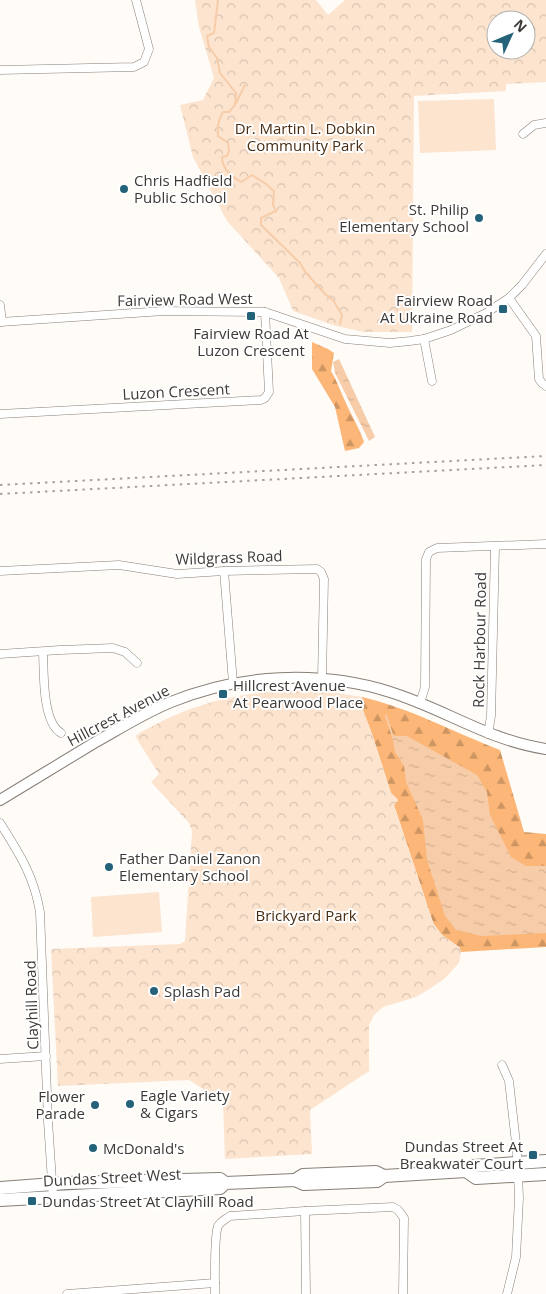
<svg xmlns="http://www.w3.org/2000/svg" width="546" height="1294" viewBox="0 0 546 1294" font-family="'Open Sans',sans-serif">
  <defs>
    <pattern id="forest-firs" width="22" height="20" patternUnits="userSpaceOnUse" patternTransform="scale(1.25)"><rect width="22" height="20" fill="#fcb677"/><path d="M5 1l3.5 6h-7zM16 11l3.5 6h-7z" fill="#cd9562"/></pattern>
    <pattern id="park-crowns" width="20" height="18" patternUnits="userSpaceOnUse" patternTransform="scale(1.25)"><rect width="20" height="18" fill="#fce4cf"/><path d="M2 6a3 3 0 1 1 6 0M12 15a3 3 0 1 1 6 0" fill="none" stroke="#d9c4b2"/></pattern>
    <pattern id="water-ripples" width="26" height="14" patternUnits="userSpaceOnUse" patternTransform="scale(1.25)"><rect width="26" height="14" fill="#f7cca8"/><path d="M2 4q2-2 4 0t4 0M15 11q2-2 4 0t4 0" fill="none" stroke="#d5b091"/></pattern>
  </defs>
  <rect width="100%" height="100%" fill="#fffbf7"/>
  <!-- green -->
  <g fill="#fce4cf">
    <polygon points="494,99 496,150 420,153 418,101"/>
    <polygon points="159,892 162,932 93,937 91,897"/>
  </g>
  <!-- forest -->
  <g fill="url(#forest-firs)">
    <path d="M312,342L328,349L334,353L331,371C337,381 340,390 345,401C351,415 359,427 364,442L359,448L345,451L335,407L312,369Z"/>
    <path d="M362,697C410,708 453,732 500,750L524,832L546,834V947L461,952L459,947L442,935L433,923L394,805L398,800L391,793L373,737L363,710Z"/>
  </g>
  <!-- park -->
  <g fill="url(#park-crowns)" fill-rule="evenodd">
    <path d="M195,0H316L328,15L345,0H546V82L506,84V91L414,96L412,332H364L336,326L293,311L279,278L227,221L193,157L180,105L203,100L214,78L199,27ZM496,20H526V50H496Z"/>
    <path d="M292,690L330,692L362,697L363,710L373,737L391,793L398,800L394,805L434,925L442,935L459,947L461,952L459,963L444,979L431,988L416,997L383,1007L374,1015L369,1025V1071L310,1110L312,1154L225,1159L223,1102L189,1080L58,1086L51,949L180,944L185,941L192,831L189,823L151,782L159,774L135,736C186,705 233,693 292,690Z"/>
  </g>
  <!-- water -->
  <g fill="url(#water-ripples)">
    <polygon points="339,359 375,437 369,441 335,373 333,362"/>
    <polygon points="392,736 407,736 477,775 487,792 490,815 511,857 526,866 546,866 546,933 481,936 456,930 445,916 427,860 423,820 406,782 404,766 395,752"/>
  </g>
  <g fill="none" stroke-linecap="round" stroke-linejoin="round">
    <!-- stream -->
    <g stroke="#f7cca8" stroke-width="2">
      <path d="M218,0L214,33L207,36L209,47L217,58L220,73L236,93L235,105L229,112H223C218,120 217,127 218,136L228,143L229,151L227,156L222,157C222,169 231,176 241,182L252,175L266,184L274,191L273,205L276,211L261,218V225L300,263L306,273L325,294L333,300L342,315L340,324"/>
      <polyline points="236,103 245,85"/>
      <polyline points="386,716 393,737"/>
    </g>
    <defs>
      <g id="minor">
        <polyline points="0,70 134,67 144,62 149,49 136,0"/>
        <polyline points="523,134 534,125 546,123"/>
        <polyline points="509,298 536,336 539,379 542,383 546,386"/>
        <polyline points="0,305 2,322"/>
        <polyline points="0,322 164,311 265,312 345,339 390,343 410,341 424,339 451,330 486,313 509,298 522,285 546,254"/>
        <polyline points="424,339 432,381"/>
        <polyline points="0,414 261,400 265,398 269,392 265,312"/>
        <polyline points="0,571 119,565 177,574 224,571 317,569 321,572 324,579 322,679"/>
        <polyline points="224,571 233,683"/>
        <path d="M43,652C44,673 42,722 61,733"/>
        <polyline points="0,654 60,650 113,648 125,652 137,663"/>
        <polyline points="420,703 425,687 426,559 429,552 437,548 546,544"/>
        <polyline points="488,734 491,716 495,547"/>
        <path d="M0,823C19,853 34,876 40,912L48,1121L53,1196"/>
        <polyline points="0,1059 46,1056"/>
        <polyline points="502,1065 509,1081 517,1152 519,1198 516,1257 507,1294"/>
        <polyline points="305,1211 306,1294"/>
        <polyline points="67,1294 215,1283"/>
        <path d="M215,1294C215,1281 214,1236 218,1226C221,1221 226,1219 230,1216L305,1211L393,1207L398,1210L404,1218L403,1294"/>
      </g>
      <path id="tertiary" d="M0,800C31,781 63,762 94,743C119,729 144,713 171,702C239,674 320,670 390,692C445,709 487,740 546,749"/>
      <g id="primary">
        <polyline points="466,1171 476,1178 546,1174"/>
        <polyline points="295,1180 303,1175 376,1172 384,1176 466,1171 474,1166 546,1161"/>
        <polyline points="0,1188 67,1183 220,1179 225,1183"/>
        <polyline points="0,1200 220,1188 225,1183 295,1180 304,1184 377,1181 384,1176"/>
      </g>
    </defs>
    <!-- minor casing -->
    <use href="#minor" stroke="#877f77" stroke-width="9"/>
    <!-- tertiary casing -->
    <use href="#tertiary" stroke="#877f77" stroke-width="12"/>
    <!-- primary casing -->
    <use href="#primary" stroke="#877f77" stroke-width="14"/>
    <!-- minor -->
    <use href="#minor" stroke="#fff" stroke-width="8"/>
    <!-- tertiary -->
    <use href="#tertiary" stroke="#fff" stroke-width="10"/>
    <!-- primary -->
    <use href="#primary" stroke="#fff" stroke-width="12"/>
    <!-- rail -->
    <g stroke="#a5a19d" stroke-width="2" stroke-dasharray="2.5 5" stroke-linecap="butt">
      <polyline points="0,485 546,456"/>
      <polyline points="0,494 546,465"/>
    </g>
  </g>
  <!-- markers -->
  <g fill="#246279" stroke="#fff" stroke-width="2">
    <circle cx="124" cy="189" r="5"/>
    <circle cx="479" cy="218" r="5"/>
    <rect x="498" y="304" width="10" height="10" rx="2.5"/>
    <rect x="246" y="311" width="10" height="10" rx="2.5"/>
    <rect x="218" y="689" width="10" height="10" rx="2.5"/>
    <circle cx="109" cy="867" r="5"/>
    <circle cx="154" cy="991" r="5"/>
    <circle cx="130" cy="1104" r="5"/>
    <circle cx="95" cy="1105" r="5"/>
    <circle cx="93" cy="1148" r="5"/>
    <rect x="528" y="1150" width="10" height="10" rx="2.5"/>
    <rect x="27" y="1196" width="10" height="10" rx="2.5"/>
  </g>
  <g text-anchor="middle" dominant-baseline="central" stroke-width="4" stroke-linejoin="round" paint-order="stroke">
    <!-- park labels -->
    <g font-size="15" fill="#492d12" stroke="#fff">
      <text x="305" y="128">Dr. Martin L. Dobkin<tspan x="305" dy="17">Community Park</tspan></text>
      <text x="306" y="915">Brickyard Park</text>
    </g>
    <!-- poi labels -->
    <g font-size="15" fill="#3d3936" stroke="#fff" text-anchor="start">
      <text x="134" y="180">Chris Hadfield<tspan x="134" dy="17">Public School</tspan></text>
      <text x="469" y="209" text-anchor="end">St. Philip<tspan x="469" dy="17">Elementary School</tspan></text>
      <text x="493" y="300" text-anchor="end">Fairview Road<tspan x="493" dy="17">At Ukraine Road</tspan></text>
      <text x="251" y="333" text-anchor="middle">Fairview Road At<tspan x="251" dy="17">Luzon Crescent</tspan></text>
      <text x="233" y="685">Hillcrest Avenue<tspan x="233" dy="17">At Pearwood Place</tspan></text>
      <text x="119" y="858">Father Daniel Zanon<tspan x="119" dy="17">Elementary School</tspan></text>
      <text x="164" y="991">Splash Pad</text>
      <text x="140" y="1095">Eagle Variety<tspan x="140" dy="17">&amp; Cigars</tspan></text>
      <text x="85" y="1096" text-anchor="end">Flower<tspan x="85" dy="17">Parade</tspan></text>
      <text x="523" y="1146" text-anchor="end">Dundas Street At<tspan x="523" dy="17">Breakwater Court</tspan></text>
      <text x="103" y="1148">McDonald's</text>
      <text x="42" y="1201">Dundas Street At Clayhill Road</text>
    </g>
    <!-- street labels -->
    <g font-size="15" fill="#3d3936" stroke="#fff">
      <text transform="translate(185 299) rotate(-1)">Fairview Road West</text>
      <text transform="translate(176 391) rotate(-3)">Luzon Crescent</text>
      <text transform="translate(229 557) rotate(-2)">Wildgrass Road</text>
      <text transform="translate(479 640) rotate(-89)">Rock Harbour Road</text>
      <text transform="translate(118 715) rotate(-28)">Hillcrest Avenue</text>
      <text transform="translate(31 1005) rotate(-92)">Clayhill Road</text>
      <text transform="translate(112 1177) rotate(-3)">Dundas Street West</text>
    </g>
  </g>
  <!-- north arrow -->
  <g transform="translate(511 35) rotate(46)"><circle r="24" fill="#ffffff" stroke="#b1b0af"/>
  <path d="M0-4L9 19L0 12L-9 19Z" fill="#246279"/>
  <text y="-8" font-size="14" font-weight="bold" text-anchor="middle" fill="#3d3936">N</text>
  </g>
</svg>
